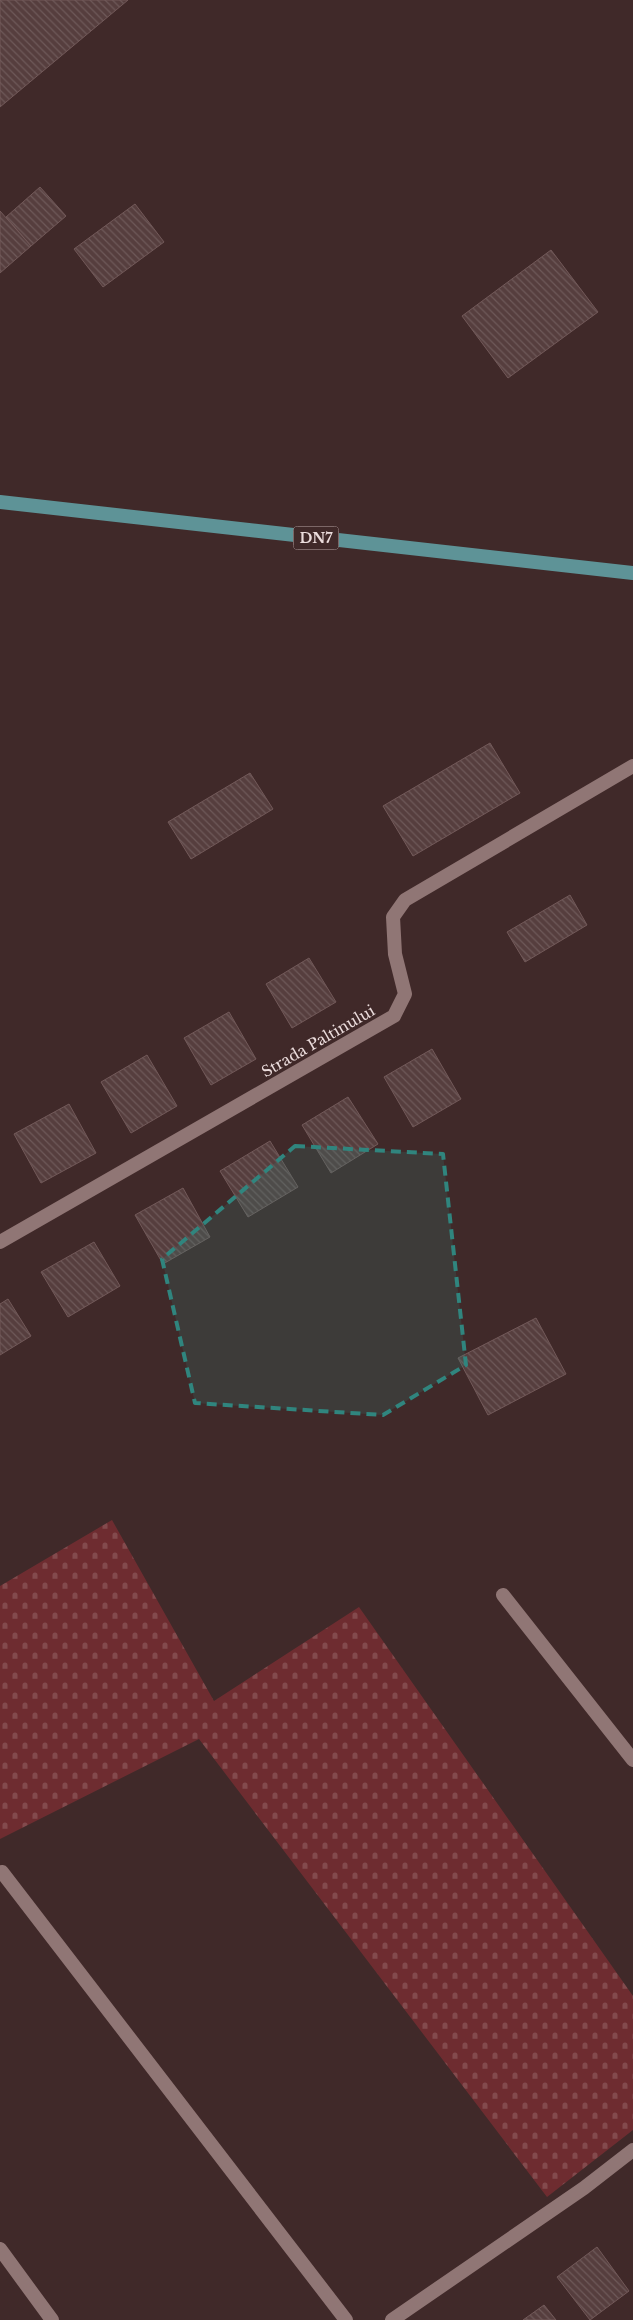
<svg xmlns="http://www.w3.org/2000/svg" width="633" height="2320" viewBox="0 0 633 2320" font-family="'Libre Baskerville',serif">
  <defs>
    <pattern id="cemetery-stones" width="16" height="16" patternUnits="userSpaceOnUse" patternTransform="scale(1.25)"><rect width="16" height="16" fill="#6e2c30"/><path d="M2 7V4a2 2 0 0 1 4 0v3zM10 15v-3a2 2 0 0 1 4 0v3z" fill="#834a4d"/></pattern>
    <pattern id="building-back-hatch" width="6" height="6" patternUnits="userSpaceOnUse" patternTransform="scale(1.25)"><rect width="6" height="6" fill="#563e3e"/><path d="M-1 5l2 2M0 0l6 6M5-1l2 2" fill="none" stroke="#6e5959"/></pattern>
  </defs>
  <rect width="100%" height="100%" fill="#402929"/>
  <!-- cemetery -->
  <polygon fill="url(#cemetery-stones)" points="112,1520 214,1701 359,1607 633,1996 633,2130 547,2197 199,1739 0,1839 0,1586"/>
  <!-- building -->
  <g fill="url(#building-back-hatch)" stroke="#725959">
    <polygon points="0,0 128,0 0,107"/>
    <polygon points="40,187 66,216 31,246 6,217"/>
    <polygon points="135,204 164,242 103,287 74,249"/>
    <polygon points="0,211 31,246 0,273"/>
    <polygon points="551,250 598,312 508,378 462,316"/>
    <polygon points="490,743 520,793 413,856 383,806"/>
    <polygon points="250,773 273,809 191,859 168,822"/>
    <polygon points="570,895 587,925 525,962 507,932"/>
    <polygon points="309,958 336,1002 292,1028 266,984"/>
    <polygon points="229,1012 256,1059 211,1085 184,1038"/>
    <polygon points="432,1049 461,1099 413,1127 384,1077"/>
    <polygon points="147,1055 177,1106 131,1133 101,1082"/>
    <polygon points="348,1097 378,1144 331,1173 302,1125"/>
    <polygon points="69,1104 96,1153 41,1183 14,1134"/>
    <polygon points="270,1141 298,1187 248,1217 220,1171"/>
    <polygon points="183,1188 210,1237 163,1264 135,1215"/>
    <polygon points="94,1242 120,1286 68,1317 41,1272"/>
    <polygon points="8,1299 31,1336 0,1355 0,1304"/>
    <polygon points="536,1318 566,1374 488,1415 458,1358"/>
    <polygon points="597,2247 629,2291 590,2320 557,2277"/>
    <polygon points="544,2305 556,2320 523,2320"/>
  </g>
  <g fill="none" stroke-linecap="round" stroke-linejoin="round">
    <!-- service -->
    <polyline stroke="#907675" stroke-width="14" points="0,1242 394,1016 405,994 395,954 393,917 405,900 633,766"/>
    <!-- minor -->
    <g stroke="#907675" stroke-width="14">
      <polyline points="503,1595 633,1760"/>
      <polyline points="2,1872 346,2320"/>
      <polyline points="0,2249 52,2320"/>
      <polyline points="392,2320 584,2188 633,2150"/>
    </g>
    <!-- primary -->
    <polyline stroke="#5e9397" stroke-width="14" points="0,502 633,573"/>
  </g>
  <!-- marked area -->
  <path fill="#30857e" fill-opacity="0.2" stroke="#30857e" stroke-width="4" stroke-dasharray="10 6" stroke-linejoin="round" d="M295,1146L443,1154L466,1365L383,1415L195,1403L162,1259Z"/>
  <g text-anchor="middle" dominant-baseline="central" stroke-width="4" stroke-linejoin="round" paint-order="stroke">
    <!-- shield labels -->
    <rect fill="#402929" stroke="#b8a6a6" stroke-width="1" x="293.5" y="526.5" width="45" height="23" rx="4"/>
    <g font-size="14" font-weight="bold" fill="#ebdcdc">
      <text x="316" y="538">DN7</text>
    </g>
    <!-- street labels -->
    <g font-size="15" fill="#ebdcdc" stroke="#402929">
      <text transform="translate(318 1041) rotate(-30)">Strada Paltinului</text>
    </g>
  </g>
</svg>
